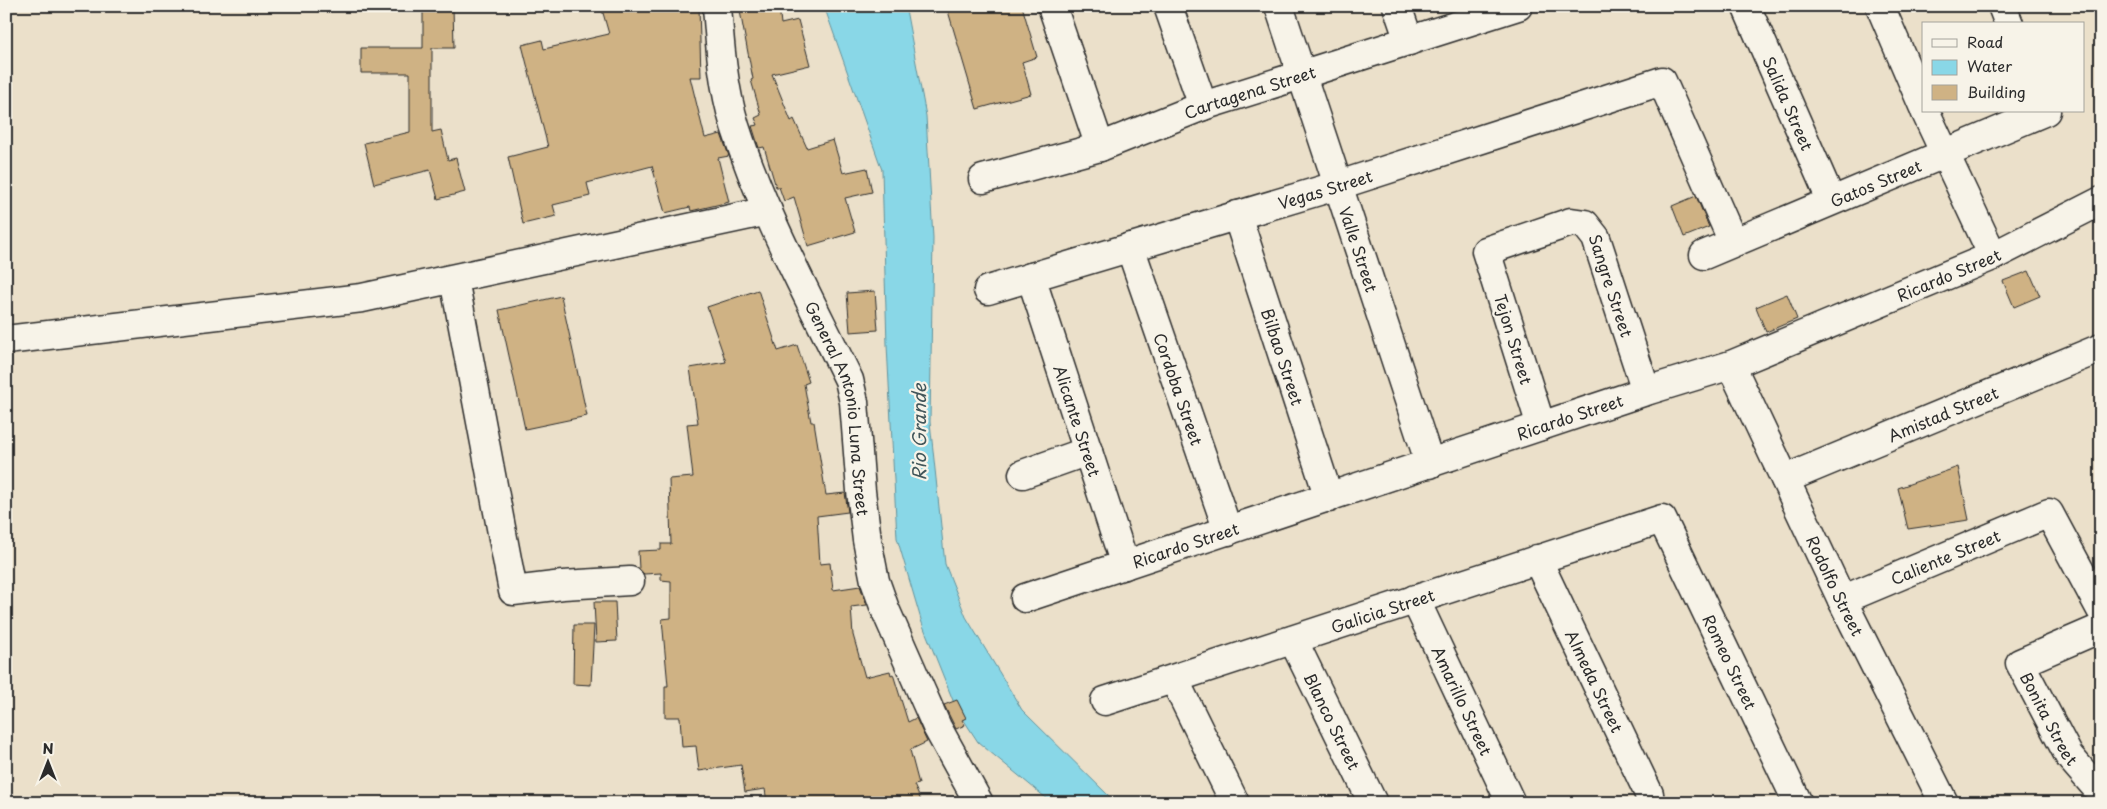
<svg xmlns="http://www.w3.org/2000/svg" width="2107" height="809" viewBox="0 0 2107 809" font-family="'Playpen Sans',sans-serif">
  <rect width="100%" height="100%" fill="#ebe0ca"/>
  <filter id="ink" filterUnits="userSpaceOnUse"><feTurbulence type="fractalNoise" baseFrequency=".02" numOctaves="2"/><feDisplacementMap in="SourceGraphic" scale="10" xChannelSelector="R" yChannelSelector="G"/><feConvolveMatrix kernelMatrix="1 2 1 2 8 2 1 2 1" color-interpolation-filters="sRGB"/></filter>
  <g filter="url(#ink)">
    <!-- water -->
    <polygon fill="#89d7e7" stroke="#63929c" points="824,6 904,6 907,15 926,116 933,238 930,422 945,564 966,617 1022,710 1116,803 1052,803 978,742 956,708 922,623 897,538 887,345 882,170"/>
    <!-- building -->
    <g fill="#cfb284" stroke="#2b2b2b">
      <polygon points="423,6 453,6 454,48 432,48 432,132 441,130 448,160 456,158 465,192 438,199 430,170 374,184 364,143 410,132 410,73 361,73 361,48 423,48"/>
      <polygon points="601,6 699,6 701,77 690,77 705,138 721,134 729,156 718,158 729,202 691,211 690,207 665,213 652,166 587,183 590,196 553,205 556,216 523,224 508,157 548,147 522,45 542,40 544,49 609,34"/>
      <polygon points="739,6 779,6 781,24 798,20 810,65 772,74 791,121 794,119 807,148 833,140 843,173 867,168 872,192 845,198 855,232 808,246 794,197 784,201 779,187 776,187 764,147 759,148 752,126 758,125 755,118 761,115 751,80 753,79"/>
      <polygon points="965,6 1022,6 1037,57 1022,62 1031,94 977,109 948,11"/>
      <polygon points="1696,196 1709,227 1684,237 1672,206"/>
      <polygon points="2029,271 2040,296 2014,307 2003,281"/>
      <polygon points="758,290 778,351 797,345 809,382 804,384 811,422 814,422 826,495 845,493 848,512 817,516 820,564 830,563 833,590 860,586 867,605 851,607 853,635 865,677 890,671 891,675 893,674 908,722 916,718 927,742 910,750 919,784 914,785 922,803 767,803 765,789 745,792 741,765 699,771 696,746 682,747 680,717 665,717 665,686 668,686 662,619 671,618 671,581 661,580 661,573 644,574 639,569 638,551 661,550 661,544 671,544 669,479 693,477 687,424 698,423 690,368 726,362 707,307"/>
      <polygon points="875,291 878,330 850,332 847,293"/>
      <polygon points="1787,294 1797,319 1766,332 1756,307"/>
      <polygon points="561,296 587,416 525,429 499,310"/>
      <polygon points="1958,467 1969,520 1908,529 1898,488"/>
      <polygon points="594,602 615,602 617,641 596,642"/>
      <polygon points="574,625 594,625 591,685 573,684"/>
      <polygon points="957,700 966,718 962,720 965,725 956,729 944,705"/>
    </g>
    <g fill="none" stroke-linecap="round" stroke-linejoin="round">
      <defs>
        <g id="minor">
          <polyline points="1052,6 1100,147"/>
          <polyline points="1168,6 1203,106"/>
          <path id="s1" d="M1279,6L1430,464"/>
          <polyline points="1397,6 1409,41"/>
          <path id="s2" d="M1746,6L1831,200"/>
          <polyline points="1880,6 1923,106"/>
          <polyline points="2002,6 2009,24"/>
          <polyline points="1925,111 1993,256"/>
          <path id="s3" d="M983,179L1100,147L1203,106L1518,6"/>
          <path id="s4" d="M1237,215L1329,498"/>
          <path id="s5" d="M1130,247L1228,531"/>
          <path id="s6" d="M1704,255L2046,111"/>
          <path id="s7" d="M1031,277L1125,565"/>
          <polyline points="454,279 513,591 563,585 630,581"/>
          <path id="s8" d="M988,290L1339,185L1662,81L1733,242"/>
          <polyline points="6,340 362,298 768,211"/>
          <path id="s9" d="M1731,365L1842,600L1944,803"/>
          <path id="s10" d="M1541,426L1486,251L1571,222L1585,224L1596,238L1646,391"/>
          <polyline points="1023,474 1088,451"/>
          <path id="s11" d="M1785,479L2101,348"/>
          <path id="s12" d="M1537,559L1649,794L1650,803"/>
          <path id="s13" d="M1025,598L1646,391L1731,365L1993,256L2101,201"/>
          <path id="s14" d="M1415,599L1511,803"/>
          <path id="s15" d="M1842,600L2049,513L2101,610"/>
          <path id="s16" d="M2101,628L2020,663L2069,756L2101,793"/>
          <path id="s17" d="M1293,640L1373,803"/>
          <polyline points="1174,679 1235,803"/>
          <path id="s18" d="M1105,701L1662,519L1798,803"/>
        </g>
        <g id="major">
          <path id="s19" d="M717,6C720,47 723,87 735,126C763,214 809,297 849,380L854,402L861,491L867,540L875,581L885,609L937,727L979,803"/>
        </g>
      </defs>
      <!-- minor casing -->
      <use href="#minor" stroke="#2b2b2b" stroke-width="31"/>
      <!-- major casing -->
      <use href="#major" stroke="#2b2b2b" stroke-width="31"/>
      <!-- minor -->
      <use href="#minor" stroke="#f7f3e8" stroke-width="28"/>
      <!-- major -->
      <use href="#major" stroke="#f7f3e8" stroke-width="28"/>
    </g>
  </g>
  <g text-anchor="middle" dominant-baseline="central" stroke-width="4.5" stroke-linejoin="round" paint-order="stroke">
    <!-- street labels -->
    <g font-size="16" fill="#2b2b2b" stroke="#f7f3e8">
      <text stroke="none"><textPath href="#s3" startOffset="281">Cartagena Street</textPath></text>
      <text stroke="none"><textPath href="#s2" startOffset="106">Salida Street</textPath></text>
      <text stroke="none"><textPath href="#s6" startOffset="186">Gatos Street</textPath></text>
      <text stroke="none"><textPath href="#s8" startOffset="352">Vegas Street</textPath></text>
      <text stroke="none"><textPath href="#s1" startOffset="256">Valle Street</textPath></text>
      <text stroke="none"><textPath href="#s13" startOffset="979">Ricardo Street</textPath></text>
      <text stroke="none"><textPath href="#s10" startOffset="355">Sangre Street</textPath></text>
      <text transform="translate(1514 339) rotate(73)">Tejon Street</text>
      <text stroke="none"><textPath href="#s4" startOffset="149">Bilbao Street</textPath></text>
      <text stroke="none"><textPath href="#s5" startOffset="150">Cordoba Street</textPath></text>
      <text stroke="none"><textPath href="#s19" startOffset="425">General Antonio Luna Street</textPath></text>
      <text stroke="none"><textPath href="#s11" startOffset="171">Amistad Street</textPath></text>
      <text stroke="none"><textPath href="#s13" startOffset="574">Ricardo Street</textPath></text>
      <text stroke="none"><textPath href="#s7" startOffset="151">Alicante Street</textPath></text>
      <text stroke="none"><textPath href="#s13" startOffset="169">Ricardo Street</textPath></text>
      <text stroke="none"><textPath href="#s15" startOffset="112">Caliente Street</textPath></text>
      <text stroke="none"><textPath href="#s9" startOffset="244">Rodolfo Street</textPath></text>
      <text stroke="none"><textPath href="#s18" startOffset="292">Galicia Street</textPath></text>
      <text stroke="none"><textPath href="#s18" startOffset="744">Romeo Street</textPath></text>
      <text stroke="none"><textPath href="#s12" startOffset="135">Almeda Street</textPath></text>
      <text stroke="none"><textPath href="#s14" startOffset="112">Amarillo Street</textPath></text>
      <text stroke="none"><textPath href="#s16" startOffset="151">Bonita Street</textPath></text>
      <text stroke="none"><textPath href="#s17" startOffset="90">Blanco Street</textPath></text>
    </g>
    <!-- water labels -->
    <g font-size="18" font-style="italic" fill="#42565a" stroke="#f7f3e8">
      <text transform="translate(918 432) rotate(-90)">Rio Grande</text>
    </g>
  </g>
  <!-- margin -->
  <rect width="2107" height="809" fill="none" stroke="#f7f3e8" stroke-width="25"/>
  <rect x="12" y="12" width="2082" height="784" fill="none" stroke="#2b2b2b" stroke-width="2" filter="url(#ink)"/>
  <!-- legend -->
  <rect x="1922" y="22" width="162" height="90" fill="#f7f3e8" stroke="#a5a39c"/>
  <rect x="1932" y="39" width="25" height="8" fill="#f7f3e8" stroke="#a5a39c"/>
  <text x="1967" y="48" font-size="15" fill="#2b2b2b">Road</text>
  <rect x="1932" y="60" width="25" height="15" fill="#89d7e7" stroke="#a5a39c"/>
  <text x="1967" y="72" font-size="15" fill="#2b2b2b">Water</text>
  <rect x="1932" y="85" width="25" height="15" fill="#cfb284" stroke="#a5a39c"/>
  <text x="1967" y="98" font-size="15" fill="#2b2b2b">Building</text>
  <!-- north arrow -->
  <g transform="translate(48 762)" stroke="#f7f3e8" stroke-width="4" paint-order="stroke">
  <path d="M0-4L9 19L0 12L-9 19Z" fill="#2b2b2b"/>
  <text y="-8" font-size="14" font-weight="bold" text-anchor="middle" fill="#2b2b2b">N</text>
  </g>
</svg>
